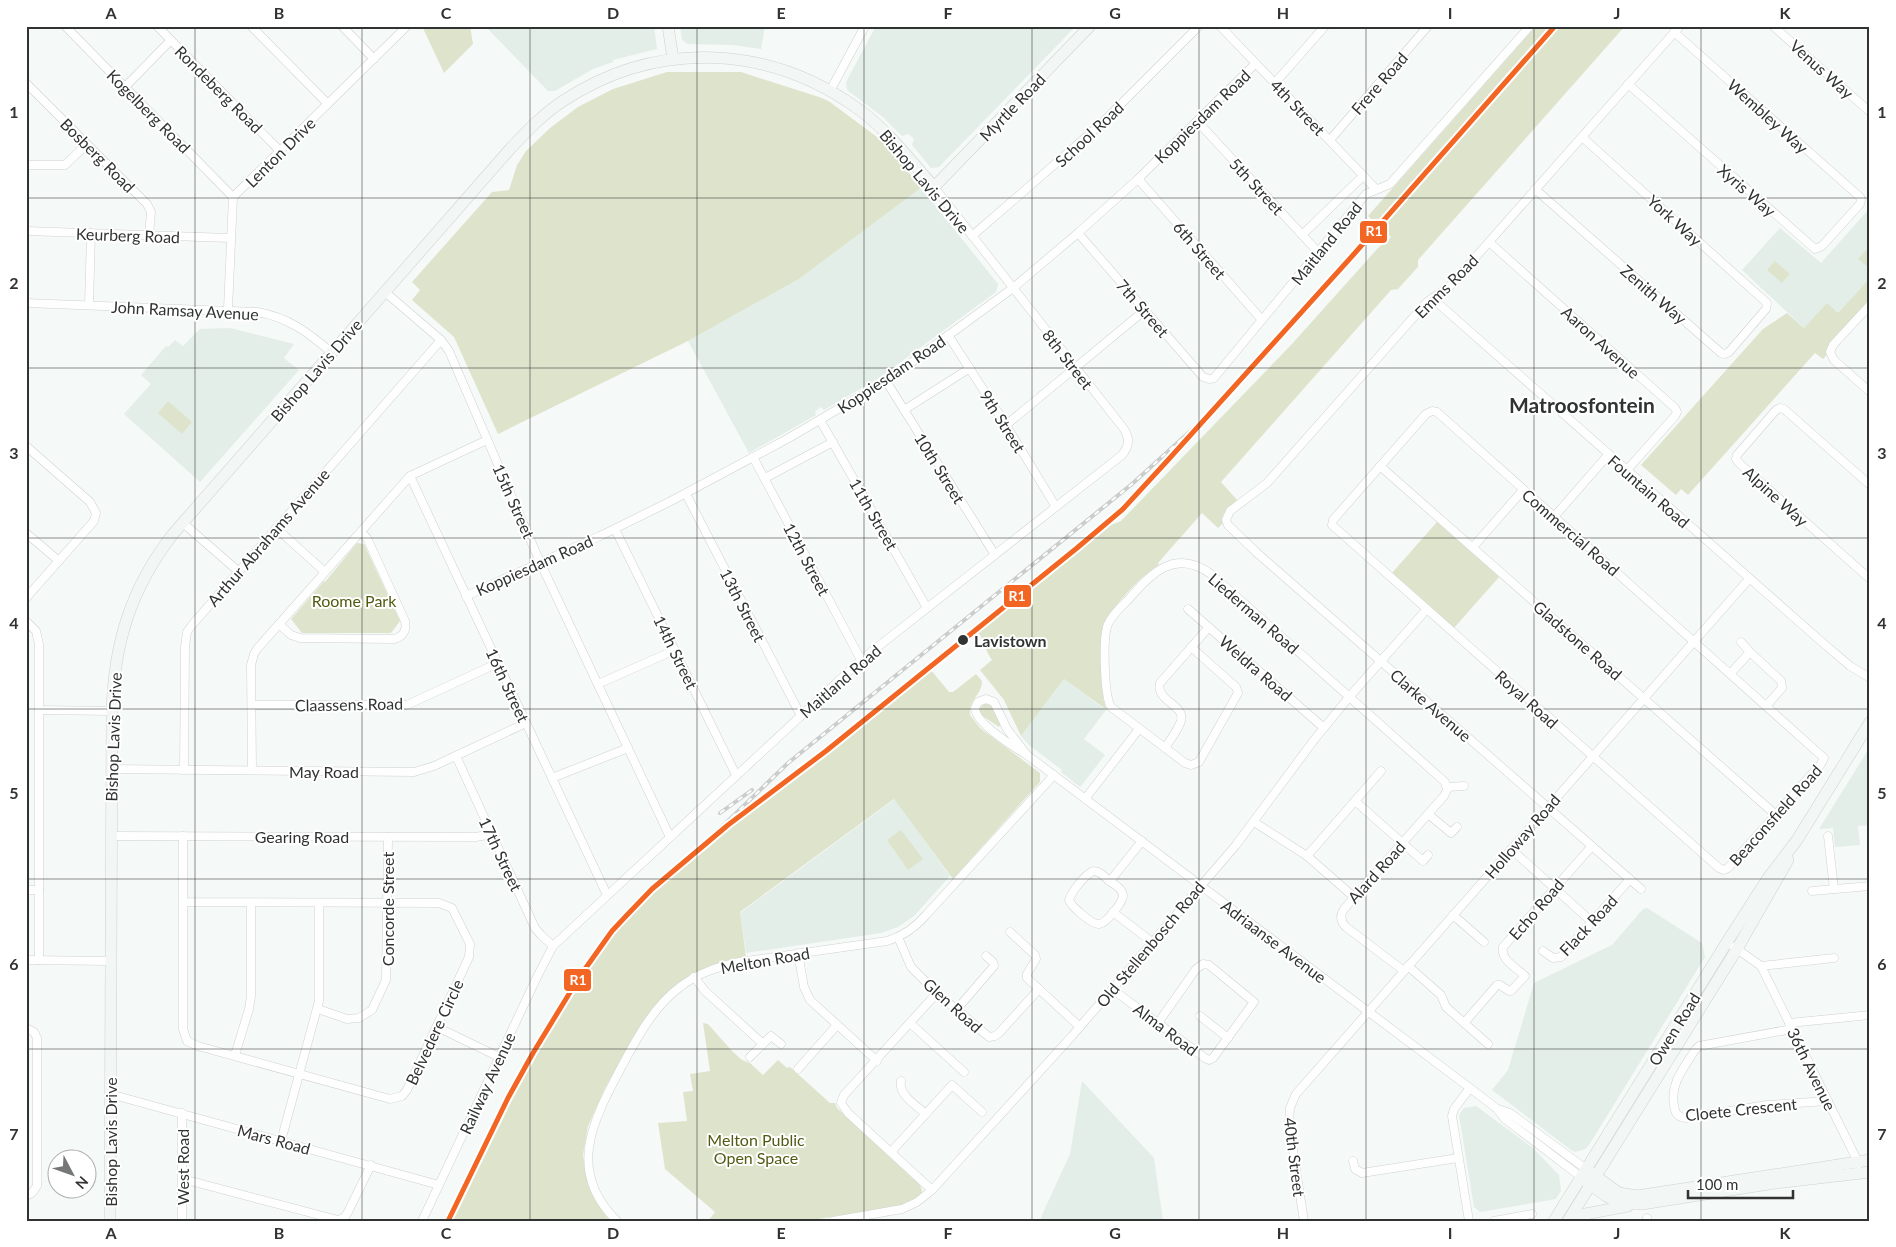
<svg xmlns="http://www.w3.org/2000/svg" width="1896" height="1247" viewBox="0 0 1896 1247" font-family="Lato,sans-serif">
  <rect width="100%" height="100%" fill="#f5f9f7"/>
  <!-- built -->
  <g fill="#e4eee8">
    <polygon points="485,26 654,26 657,49 613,60 613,62 593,69 555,91 548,91"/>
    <polygon points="680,26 765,26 761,49 733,45 688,44 682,40"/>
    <polygon points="876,26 1076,26 939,167 931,168 912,145 914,139 909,134 902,136 883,117 847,90 846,82"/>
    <polygon points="921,188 998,284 996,292 879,378 824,410 821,407 815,411 816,415 749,453 688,341 799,279"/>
    <polygon points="1868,210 1870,212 1870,278 1816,339 1742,270 1780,228 1821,263"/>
    <polygon points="230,328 294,344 284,358 299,370 200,482 124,414 151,384 141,375 166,346 168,347 175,340 183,346 200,329"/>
    <polygon points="1064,679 1106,710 1084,739 1105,755 1080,787 1061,772 1062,770 1029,745 1021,736"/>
    <polygon points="1870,747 1870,825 1858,826 1860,845 1835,847 1833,828 1819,829"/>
    <polygon points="895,799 950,876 914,916 898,927 881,933 746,953 740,913"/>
    <polygon points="1647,908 1702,943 1705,957 1589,1145 1585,1149 1575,1152 1571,1150 1492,1090 1508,1070 1534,983 1612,945 1643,909"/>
    <polygon points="1082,1081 1154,1158 1163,1221 1042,1221 1041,1217 1070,1154"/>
    <polygon points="1476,1106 1533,1148 1559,1175 1561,1191 1556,1199 1480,1212 1474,1207 1459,1115 1464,1108"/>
  </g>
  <!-- green -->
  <g fill="#dee4cc">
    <polygon points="422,26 470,26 473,44 444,73"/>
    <path d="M1536,26H1625L1418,260V267L1398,289L1391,290L1221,482L1238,501C1230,507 1220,512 1223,523L1218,528L1202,513L1158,563L1159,565C1143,573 1107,612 1103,628C1099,642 1102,658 1102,671C1103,684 1101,698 1107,710L1064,679L1021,736L1004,700L980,670L992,660C985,651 985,641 978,632L1111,525L1121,521L1292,344L1378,248L1391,237L1368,216Z"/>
    <polygon points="667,72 741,72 822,98 830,102 885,143 921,188 799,279 688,341 498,434 454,337 412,300 420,290 412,282 492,192 509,190 517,165 526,151 550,128 578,107 613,89"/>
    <polygon points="1870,246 1870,269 1858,259"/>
    <polygon points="1775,261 1790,274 1782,283 1767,270"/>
    <polygon points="1870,278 1870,301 1827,347 1826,356 1823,359 1815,353 1688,495 1681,489 1676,495 1641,465 1763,329 1787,313 1804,328 1827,303 1838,313"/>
    <polygon points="168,401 192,422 182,434 158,413"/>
    <polygon points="1437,522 1499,577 1454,628 1392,573"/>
    <polygon points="357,543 364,544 400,621 391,633 302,633 291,619 324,581 325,582"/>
    <path d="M931,670L949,692H953L976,674L982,681C982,695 968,700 970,715L980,728L1040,773V782L953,879L894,799L740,912L746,957L710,966L681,982L640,1027L605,1088L588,1126L583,1155L585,1171L590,1187L601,1209L610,1221H450C500,1115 553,1000 633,913C670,873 714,841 756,808C815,762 873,716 931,670Z"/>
    <polygon points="985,703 993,707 1001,724 999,727 981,715 979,709"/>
    <polygon points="901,830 923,859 908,870 887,840"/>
    <polygon points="703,1023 708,1024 732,1051 742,1060 750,1063 763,1075 778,1060 787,1068 790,1067 830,1103 835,1103 837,1108 920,1185 922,1190 921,1195 904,1205 893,1207 806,1221 708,1221 715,1212 665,1169 658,1123 687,1121 683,1092 693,1091 690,1074 710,1071"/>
  </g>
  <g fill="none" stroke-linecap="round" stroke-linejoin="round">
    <defs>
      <g id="street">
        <polyline points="65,26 233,197"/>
        <polyline points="157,26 280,151"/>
        <polyline points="251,26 328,104"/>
        <polyline points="342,26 374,59"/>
        <polyline points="1220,26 1376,189"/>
        <polyline points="1773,26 1870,112"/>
        <polyline points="26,83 147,204 151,212 149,236"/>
        <polyline points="1275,83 1325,26"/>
        <polyline points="1628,84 1815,249 1822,246 1860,204 1861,200 1860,197 1674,32"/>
        <polyline points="125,87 171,40"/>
        <polyline points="830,91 865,26"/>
        <polyline points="1197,121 1318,252"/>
        <polyline points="1330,140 1428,26"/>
        <polyline points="26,165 65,165 87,144"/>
        <polyline points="1138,179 1262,320"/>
        <polyline points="1535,189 1721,353 1725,354 1729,352 1766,309 1767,303 1582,137"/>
        <polyline points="26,231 230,238"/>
        <polyline points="1078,233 1203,377 1209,379 1214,378 1366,194 1390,184 1530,26"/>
        <polyline points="1302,235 1363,176"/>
        <polyline points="972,236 1100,125 1199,26"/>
        <polyline points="1489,242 1675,408 1677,412 1675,416 1626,471"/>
        <polyline points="385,292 441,340 449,351 540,562 670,837"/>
        <polyline points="1432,298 1823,643 1850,666 1870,678"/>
        <path d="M26,303L257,312C288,317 309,333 332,353"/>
        <polyline points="89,305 91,233"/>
        <polyline points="1870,305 1833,345 1830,352 1834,360 1870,392"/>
        <polyline points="228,309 233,197 407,26"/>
        <polyline points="948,335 1006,425 1056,507"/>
        <polyline points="886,381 995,555"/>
        <polyline points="904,410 970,368"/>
        <polygon points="1432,411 1437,412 1824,758 1821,764 1728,868 1724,870 1719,868 1332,525 1333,520 1426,414"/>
        <polyline points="820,420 927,608"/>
        <polyline points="1006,425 1145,310"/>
        <polyline points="26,446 90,502 96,513 94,521 26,598"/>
        <polyline points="753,457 861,660"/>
        <polyline points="1380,466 1776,815"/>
        <polyline points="410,476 607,895"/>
        <polyline points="765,478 833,442"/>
        <polyline points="1870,485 1784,409 1780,408 1776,410 1737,455 1736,459 1739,463 1870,579"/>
        <polyline points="686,494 801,716"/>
        <polyline points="1554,517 1608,455"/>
        <polyline points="183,523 238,571"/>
        <polyline points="276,528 325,572"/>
        <polyline points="615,529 736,775"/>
        <polyline points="26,533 59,561"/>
        <polyline points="1473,547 1523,490"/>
        <polyline points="466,596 600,536 671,501 787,439 886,381 1013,288 1078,233 1138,179 1255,64"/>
        <polyline points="1188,609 1324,728"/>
        <polyline points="26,621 36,631 39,644 39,960"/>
        <path d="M279,624L291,635L300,638L394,639C403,637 407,630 405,621L367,538L361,532"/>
        <polyline points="1741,642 1750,652"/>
        <path d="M1191,647L1236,687L1238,693L1199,762L1191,765L1185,763L1111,707C1104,695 1103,641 1107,627C1110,617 1120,608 1128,600C1151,573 1175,548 1211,574L1445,782L1447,790L1444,796L1344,909C1340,915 1340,921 1346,927L1404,971"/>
        <polyline points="1731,673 1750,652 1781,681 1782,688 1767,705"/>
        <polyline points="598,684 675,650"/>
        <polyline points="252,705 407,705 498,663"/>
        <polyline points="39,710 112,711"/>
        <path d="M1165,748C1170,740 1178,730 1181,721C1186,705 1155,701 1160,683L1209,627"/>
        <path d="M1027,755L1007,729L994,702L986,699L978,702L975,708C975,723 1014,747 1027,755L1470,1088L1496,1108L1505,1119L1581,1177"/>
        <polyline points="456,756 535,928 541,935 553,946"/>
        <polyline points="111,769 414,772 434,766 526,723"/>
        <polyline points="184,770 185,647 187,632 192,625 441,340"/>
        <polyline points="252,770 251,665 254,654 257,649 410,476 487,440"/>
        <polyline points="552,778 628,748"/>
        <polyline points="1447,787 1464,786"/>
        <polyline points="1085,799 1139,729"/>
        <polyline points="1355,801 1423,861 1428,855"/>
        <polyline points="1428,814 1451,833 1457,827"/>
        <polyline points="1254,822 1307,856 1354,897"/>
        <polyline points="111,836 476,837 492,834"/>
        <polyline points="183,836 183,1029 187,1041 198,1046 390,1099 402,1096 407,1090 469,957 470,944 452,908 439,903 184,902"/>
        <polyline points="1828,836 1834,889"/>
        <polyline points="1511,849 1592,922"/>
        <polyline points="1307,856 1381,771"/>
        <path d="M1093,871C1100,871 1104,876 1109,881C1114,884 1122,888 1123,895C1124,901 1106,924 1099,924C1092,925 1071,906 1069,900C1072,891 1084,876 1093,871Z"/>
        <polyline points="1110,881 1142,841"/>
        <polyline points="1641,889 1256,552 1228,525 1226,520 1230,511 1267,483 1427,302 1450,286 1680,26"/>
        <polyline points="26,890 39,890"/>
        <polyline points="1812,891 1870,886"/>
        <polyline points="1113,912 1152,942"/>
        <polyline points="1453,915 1484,942"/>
        <polyline points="1010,932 1035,955 1036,959 1027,974 1027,978 1080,1027"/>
        <polyline points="898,937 911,967 937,993 989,1037 995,1036 999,1033 1039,989"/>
        <polyline points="1734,947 1761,966 1859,1164"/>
        <polyline points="1543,951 1553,958 1561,957 1630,879"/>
        <polyline points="798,953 804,987 810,1000 877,1061"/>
        <polyline points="26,960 111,961"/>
        <polyline points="1408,966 1441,995 1446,1007 1488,1044"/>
        <polyline points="1761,966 1834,958"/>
        <polyline points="694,977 705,991 763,1044"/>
        <polyline points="1112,989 1205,1058 1209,1060 1213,1058 1254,1002 1209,965 1203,964 1196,969 1158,1023"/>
        <polyline points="318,1009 347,1019 359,1018 372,1010 386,980 388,837"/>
        <polyline points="957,1009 994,966 993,962 986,956"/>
        <polyline points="1200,1016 1228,1038"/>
        <polyline points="910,1023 964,1072"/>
        <path d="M1464,1023L1497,985H1500L1509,991H1511L1525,976C1517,968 1500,960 1503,947L1592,846"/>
        <polyline points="1789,1023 1870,1015"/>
        <polyline points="437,1027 499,1057"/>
        <polyline points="26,1028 34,1032 37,1038 37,1186 32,1193 26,1196"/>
        <path d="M1792,1029L1699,1046L1695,1050C1684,1068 1670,1083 1674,1105C1675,1113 1677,1117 1686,1118L1767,1105L1828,1101"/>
        <polyline points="235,1055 249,1009 251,996 251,903"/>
        <polyline points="750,1057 771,1036 781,1044"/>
        <polyline points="798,1069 837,1025"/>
        <path d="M901,1081C898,1095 917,1106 926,1114"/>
        <polyline points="110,1094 439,1185"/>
        <polyline points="1498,1109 1510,1113 1586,1169"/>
        <polyline points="281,1141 319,1001 319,904"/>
        <polyline points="891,1152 952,1085 982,1112"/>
        <polyline points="1353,1161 1355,1169 1362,1173 1458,1158"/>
        <polyline points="183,1179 338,1220 344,1218 348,1212 371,1165"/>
        <polyline points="932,1190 848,1113 841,1103 844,1095 937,993"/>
        <polyline points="1647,1218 1647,1221"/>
        <polyline points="182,1221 182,1113"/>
        <path d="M422,1221L537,977L553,946L861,660L1122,455C1129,447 1130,438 1124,429L934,187"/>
        <path d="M617,1221C565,1170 594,1119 622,1066C637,1038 654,1006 680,987C698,973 718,967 739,962L887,941C903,936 915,928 926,915L1054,775"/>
        <polyline points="833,1221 902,1209 917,1202 932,1190 1072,1036 1236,845 1314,740 1350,696 1427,609"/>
        <polyline points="1304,1221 1289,1125 1290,1108 1296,1094 1749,579"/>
        <polyline points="1469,1221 1452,1116 1454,1109 1470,1088"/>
        <polyline points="1494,1221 1532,1214"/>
      </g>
      <g id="secondary">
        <polyline points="668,26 673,59"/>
        <polyline points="1591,1173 1619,1193 1637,1196 1870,1160"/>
        <polyline points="1586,1181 1606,1196 1617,1202 1642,1204 1775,1183 1870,1172"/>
        <path d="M110,1221L112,711C114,643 131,588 173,534L510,149C526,132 543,114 563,101C657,39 770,44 861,111C889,132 911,161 934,187L1090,26"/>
        <polyline points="1554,1221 1727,942 1768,878 1797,840 1870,722"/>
        <polyline points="1568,1221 1737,949 1788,860"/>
        <polyline points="1569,1221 1580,1215 1628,1206"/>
      </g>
    </defs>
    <!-- street casing -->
    <use href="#street" stroke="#ced2d0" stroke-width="9"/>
    <!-- secondary casing -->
    <use href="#secondary" stroke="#ced2d0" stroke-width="12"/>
    <!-- street -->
    <use href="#street" stroke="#fefefe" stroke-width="8"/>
    <!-- secondary -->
    <use href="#secondary" stroke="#f2f6f5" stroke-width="11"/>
    <defs>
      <g id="rail">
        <polyline points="720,813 752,790"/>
        <polyline points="700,848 788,763 1132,484 1216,408"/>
      </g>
    </defs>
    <!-- rail casing -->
    <use href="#rail" stroke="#cbcccc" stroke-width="4"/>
    <!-- rail -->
    <use href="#rail" stroke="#fff" stroke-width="2" stroke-dasharray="5.5" stroke-linecap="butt"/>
    <defs>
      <polyline id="rail-1" points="448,1221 508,1098 533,1053 580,976 612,931 627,915 652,889 728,825 826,751 1077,548 1123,509 1168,460 1354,254 1555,26"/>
    </defs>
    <!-- rail-1 casing -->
    <use href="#rail-1" stroke="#fff" stroke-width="9"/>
    <!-- rail-1 -->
    <use href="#rail-1" stroke="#f26522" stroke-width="5"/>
  </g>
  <!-- grid -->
  <path fill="none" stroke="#303331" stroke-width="1" stroke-opacity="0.55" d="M195,26V1221M362,26V1221M530,26V1221M697,26V1221M864,26V1221M1032,26V1221M1199,26V1221M1366,26V1221M1534,26V1221M1701,26V1221M26,198H1870M26,368H1870M26,538H1870M26,709H1870M26,879H1870M26,1049H1870"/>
  <!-- markers -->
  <circle fill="#303331" stroke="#fff" stroke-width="2" cx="963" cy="640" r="6"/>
  <g text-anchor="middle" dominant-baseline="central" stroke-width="4" stroke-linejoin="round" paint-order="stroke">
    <!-- street labels -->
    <g font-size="16" fill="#303331" stroke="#fff">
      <text transform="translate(1822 69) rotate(42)">Venus Way</text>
      <text transform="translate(1379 83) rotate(-49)">Frere Road</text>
      <text transform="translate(219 89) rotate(45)">Rondeberg Road</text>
      <text transform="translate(1012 107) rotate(-46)">Myrtle Road</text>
      <text transform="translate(1298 107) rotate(46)">4th Street</text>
      <text transform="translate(149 111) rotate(45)">Kogelberg Road</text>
      <text transform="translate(1202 116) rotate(-44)">Koppiesdam Road</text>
      <text transform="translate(1768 116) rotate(42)">Wembley Way</text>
      <text transform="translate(1089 134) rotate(-43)">School Road</text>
      <text transform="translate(280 152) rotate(-45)">Lenton Drive</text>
      <text transform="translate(98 155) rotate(45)">Bosberg Road</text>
      <text transform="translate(925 181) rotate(50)">Bishop Lavis Drive</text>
      <text transform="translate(1257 186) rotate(47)">5th Street</text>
      <text transform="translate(1747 190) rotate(41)">Xyris Way</text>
      <text transform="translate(1675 220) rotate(42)">York Way</text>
      <text transform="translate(128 235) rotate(2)">Keurberg Road</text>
      <text transform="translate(1326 243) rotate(-51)">Maitland Road</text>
      <text transform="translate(1200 250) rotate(49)">6th Street</text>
      <text transform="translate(1446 286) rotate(-45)">Emms Road</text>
      <text transform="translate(1654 294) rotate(41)">Zenith Way</text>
      <text transform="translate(1143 308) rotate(49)">7th Street</text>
      <text transform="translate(185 310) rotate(3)">John Ramsay Avenue</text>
      <text transform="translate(1601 342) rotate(42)">Aaron Avenue</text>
      <text transform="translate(1068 359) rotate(52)">8th Street</text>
      <text transform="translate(316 370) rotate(-49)">Bishop Lavis Drive</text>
      <text transform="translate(891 374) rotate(-34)">Koppiesdam Road</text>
      <text transform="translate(1003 421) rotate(58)">9th Street</text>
      <text transform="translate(940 468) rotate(58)">10th Street</text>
      <text transform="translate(1649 491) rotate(41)">Fountain Road</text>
      <text transform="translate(1776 496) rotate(42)">Alpine Way</text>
      <text transform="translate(514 501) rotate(66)">15th Street</text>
      <text transform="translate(874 514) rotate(60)">11th Street</text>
      <text transform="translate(1571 532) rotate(41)">Commercial Road</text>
      <text transform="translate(268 537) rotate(-49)">Arthur Abrahams Avenue</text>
      <text transform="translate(807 559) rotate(62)">12th Street</text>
      <text transform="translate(534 565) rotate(-24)">Koppiesdam Road</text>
      <text transform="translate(743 605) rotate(63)">13th Street</text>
      <text transform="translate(1254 613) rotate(41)">Liederman Road</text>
      <text transform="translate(1578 640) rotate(41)">Gladstone Road</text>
      <text transform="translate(676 652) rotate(64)">14th Street</text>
      <text transform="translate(1256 668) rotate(41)">Weldra Road</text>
      <text transform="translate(840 681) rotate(-41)">Maitland Road</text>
      <text transform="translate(508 685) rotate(65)">16th Street</text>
      <text transform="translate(1527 699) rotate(42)">Royal Road</text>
      <text transform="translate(349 704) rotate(-1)">Claassens Road</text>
      <text transform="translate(1431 705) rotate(41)">Clarke Avenue</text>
      <text transform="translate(113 737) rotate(-88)">Bishop Lavis Drive</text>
      <text x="324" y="771">May Road</text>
      <text transform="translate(1775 815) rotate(-48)">Beaconsfield Road</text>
      <text x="302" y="836">Gearing Road</text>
      <text transform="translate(1522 836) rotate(-49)">Holloway Road</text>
      <text transform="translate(501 854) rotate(65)">17th Street</text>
      <text transform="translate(1376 872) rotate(-48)">Alard Road</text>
      <text transform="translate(387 909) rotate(-90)">Concorde Street</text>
      <text transform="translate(1536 909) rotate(-49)">Echo Road</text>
      <text transform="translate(1588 925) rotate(-47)">Flack Road</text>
      <text transform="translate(1274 941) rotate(37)">Adriaanse Avenue</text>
      <text transform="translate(1150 944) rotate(-50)">Old Stellenbosch Road</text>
      <text transform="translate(765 960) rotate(-10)">Melton Road</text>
      <text transform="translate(953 1005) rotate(42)">Glen Road</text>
      <text transform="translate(1166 1029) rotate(37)">Alma Road</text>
      <text transform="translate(1674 1029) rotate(-58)">Owen Road</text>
      <text transform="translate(434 1032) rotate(-65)">Belvedere Circle</text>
      <text transform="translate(1812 1069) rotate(64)">36th Avenue</text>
      <text transform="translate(487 1083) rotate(-65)">Railway Avenue</text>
      <text transform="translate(1741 1109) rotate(-6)">Cloete Crescent</text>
      <text transform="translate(274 1139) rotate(15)">Mars Road</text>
      <text transform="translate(110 1142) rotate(-90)">Bishop Lavis Drive</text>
      <text transform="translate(1295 1157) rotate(83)">40th Street</text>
      <text transform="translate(182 1167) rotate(-90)">West Road</text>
    </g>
    <!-- park labels -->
    <g font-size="16" fill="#535b12" stroke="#fff">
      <text x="354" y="600">Roome Park</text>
      <text x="756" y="1139">Melton Public<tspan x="756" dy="18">Open Space</tspan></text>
    </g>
    <!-- stop labels -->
    <g font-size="16" font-weight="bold" fill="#303331" stroke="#fff" text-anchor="start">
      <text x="974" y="640">Lavistown</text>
    </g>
    <!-- district labels -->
    <g font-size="21" font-weight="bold" fill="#303331" stroke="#fff">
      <text x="1582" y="404">Matroosfontein</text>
    </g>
  </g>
  <g stroke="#fff" stroke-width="2">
    <rect x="1359" y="220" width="29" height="24" rx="5" fill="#f26522"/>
    <rect x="1003" y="584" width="29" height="24" rx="5" fill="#f26522"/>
    <rect x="563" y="968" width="29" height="24" rx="5" fill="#f26522"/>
  </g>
  <g font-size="14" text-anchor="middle" font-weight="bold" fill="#fff">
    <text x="1374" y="236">R1</text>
    <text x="1017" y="601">R1</text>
    <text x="578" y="985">R1</text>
  </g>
  <!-- border -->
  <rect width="1896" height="1247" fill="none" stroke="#ffffff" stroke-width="55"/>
  <!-- north arrow -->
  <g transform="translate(72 1174) rotate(131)"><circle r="24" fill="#ffffff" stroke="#acadad"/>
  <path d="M0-4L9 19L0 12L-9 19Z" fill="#757876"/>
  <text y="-8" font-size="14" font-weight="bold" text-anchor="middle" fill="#303331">N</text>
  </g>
  <!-- scale -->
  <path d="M1688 1190v8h105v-8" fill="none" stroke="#303331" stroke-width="2.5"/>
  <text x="1696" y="1190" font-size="15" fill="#303331" stroke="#ffffff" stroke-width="4" paint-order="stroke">100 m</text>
  <rect x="28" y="28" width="1840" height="1192" fill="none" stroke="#303331" stroke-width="2"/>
  <g font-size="16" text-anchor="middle" font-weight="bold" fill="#303331">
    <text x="111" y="19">A</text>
    <text x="279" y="19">B</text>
    <text x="446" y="19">C</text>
    <text x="613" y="19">D</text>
    <text x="781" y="19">E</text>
    <text x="948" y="19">F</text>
    <text x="1115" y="19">G</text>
    <text x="1283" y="19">H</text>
    <text x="1450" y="19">I</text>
    <text x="1617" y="19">J</text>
    <text x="1785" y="19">K</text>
    <text x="14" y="118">1</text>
    <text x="1882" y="118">1</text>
    <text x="14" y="289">2</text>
    <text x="1882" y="289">2</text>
    <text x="14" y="459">3</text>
    <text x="1882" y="459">3</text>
    <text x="14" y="629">4</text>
    <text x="1882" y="629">4</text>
    <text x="14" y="799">5</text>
    <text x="1882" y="799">5</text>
    <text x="14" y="970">6</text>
    <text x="1882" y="970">6</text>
    <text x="14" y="1140">7</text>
    <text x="1882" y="1140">7</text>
    <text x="111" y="1239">A</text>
    <text x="279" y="1239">B</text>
    <text x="446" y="1239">C</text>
    <text x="613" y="1239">D</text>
    <text x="781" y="1239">E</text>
    <text x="948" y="1239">F</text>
    <text x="1115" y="1239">G</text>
    <text x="1283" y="1239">H</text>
    <text x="1450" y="1239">I</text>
    <text x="1617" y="1239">J</text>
    <text x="1785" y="1239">K</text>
  </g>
</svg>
